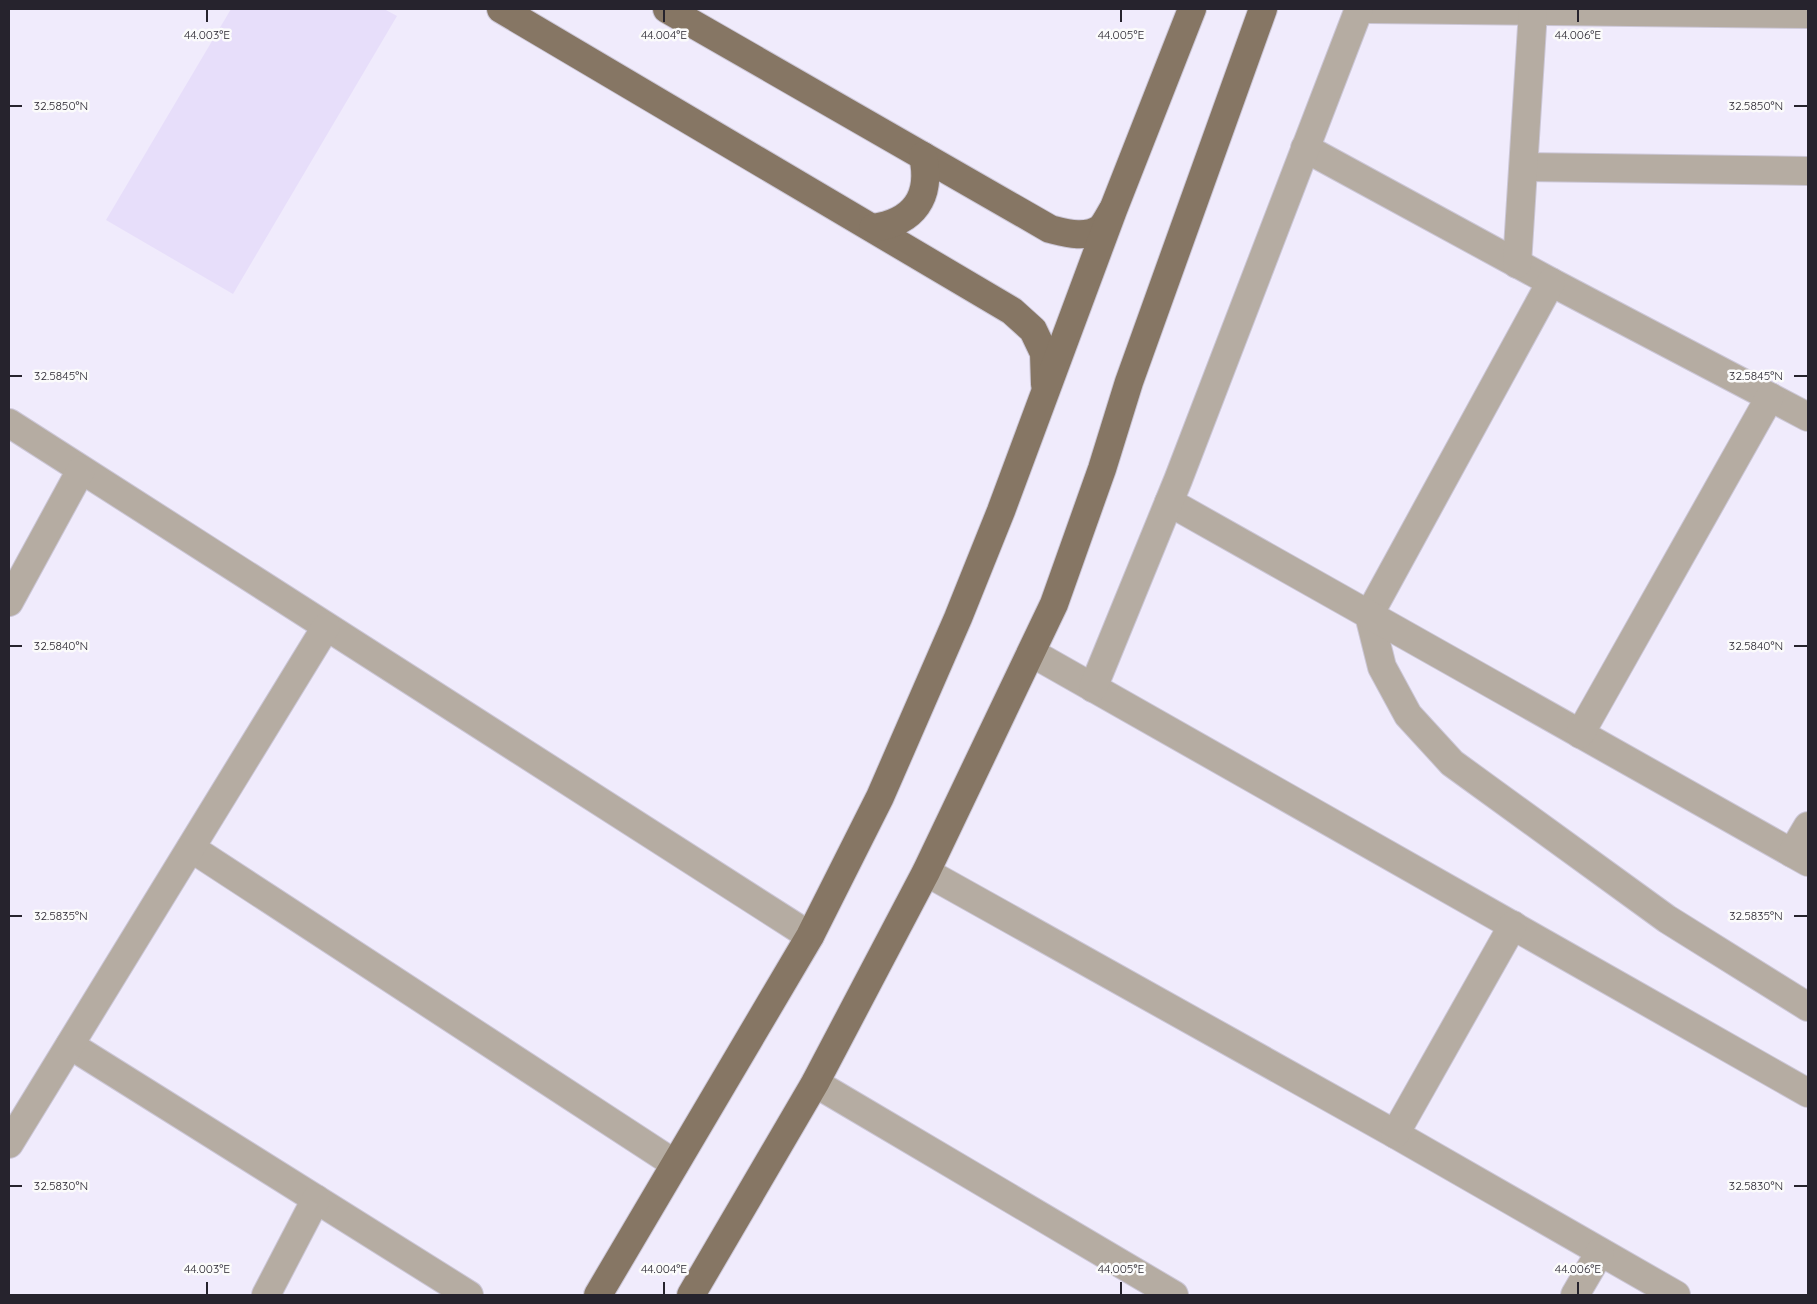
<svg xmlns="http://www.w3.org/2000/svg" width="1817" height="1304" viewBox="0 0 1817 1304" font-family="Quicksand,sans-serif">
  <rect width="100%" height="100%" fill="#f0ebfc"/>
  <!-- built -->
  <polygon fill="#e7defa" points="231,9 384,9 397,16 233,294 106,220"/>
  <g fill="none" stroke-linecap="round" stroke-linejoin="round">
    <defs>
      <g id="minor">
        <polyline points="1370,9 1808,14"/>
        <polyline points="1305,148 1551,282 1808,417"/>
        <polyline points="1524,167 1808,171"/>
        <polyline points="1517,264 1533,11"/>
        <polyline points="1551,282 1369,615 1382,667 1408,715 1452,763 1667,919 1808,1007"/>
        <polyline points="9,423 810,936"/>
        <polyline points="1169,502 1808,862"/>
        <polyline points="9,602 81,470"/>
        <polyline points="1032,653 1808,1093"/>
        <polyline points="1093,688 1178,480 1359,9"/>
        <polyline points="1580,734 1770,397"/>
        <polyline points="191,848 675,1164"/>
        <polyline points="1792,853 1808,826"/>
        <polyline points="926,872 1395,1134 1676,1295"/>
        <polyline points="70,1045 469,1295"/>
        <polyline points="815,1083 1174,1295"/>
        <polyline points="1395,1134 1513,925"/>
        <polyline points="9,1144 326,627"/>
        <polyline points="266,1295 316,1199"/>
        <polyline points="1575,1295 1600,1252"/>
      </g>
      <g id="major">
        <polyline points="501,9 1012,311 1033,330 1044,353 1045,384"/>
        <path d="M667,9L1050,229C1066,233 1086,239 1101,228C1105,224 1109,216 1112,211"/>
        <path d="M873,228C914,222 932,197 923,156"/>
        <polyline points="598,1295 810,936 880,797 958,618 1001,511 1113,210 1192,9"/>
        <polyline points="691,1295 815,1083 926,872 1054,604 1102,469 1129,382 1263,9"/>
      </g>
    </defs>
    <!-- minor casing -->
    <use href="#minor" stroke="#ccc7d7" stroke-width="30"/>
    <!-- major casing -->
    <use href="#major" stroke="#ccc7d7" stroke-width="30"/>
    <!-- minor -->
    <use href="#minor" stroke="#b5aca2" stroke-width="28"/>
    <!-- major -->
    <use href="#major" stroke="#867664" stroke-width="28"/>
  </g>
  <!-- ticks -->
  <path fill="none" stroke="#26232d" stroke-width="2" d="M207,10V22M664,10V22M1121,10V22M1578,10V22M10,106H22M1794,106H1807M10,376H22M1794,376H1807M10,646H22M1794,646H1807M10,916H22M1794,916H1807M10,1186H22M1794,1186H1807M207,1282V1294M664,1282V1294M1121,1282V1294M1578,1282V1294"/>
  <g font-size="12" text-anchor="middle" fill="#26232d" stroke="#fbfbfb" stroke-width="5" stroke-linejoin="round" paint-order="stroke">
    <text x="207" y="39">44.003°E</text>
    <text x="664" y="39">44.004°E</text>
    <text x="1121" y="39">44.005°E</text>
    <text x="1578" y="39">44.006°E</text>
    <text x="61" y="110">32.5850°N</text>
    <text x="1756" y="110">32.5850°N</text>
    <text x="61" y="380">32.5845°N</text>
    <text x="1756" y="380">32.5845°N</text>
    <text x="61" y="650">32.5840°N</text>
    <text x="1756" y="650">32.5840°N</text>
    <text x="61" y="920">32.5835°N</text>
    <text x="1756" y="920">32.5835°N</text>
    <text x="61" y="1190">32.5830°N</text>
    <text x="1756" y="1190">32.5830°N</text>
    <text x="207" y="1273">44.003°E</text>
    <text x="664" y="1273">44.004°E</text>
    <text x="1121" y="1273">44.005°E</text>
    <text x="1578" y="1273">44.006°E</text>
  </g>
  <!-- border -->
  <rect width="1817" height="1304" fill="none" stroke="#26232d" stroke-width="20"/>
</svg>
